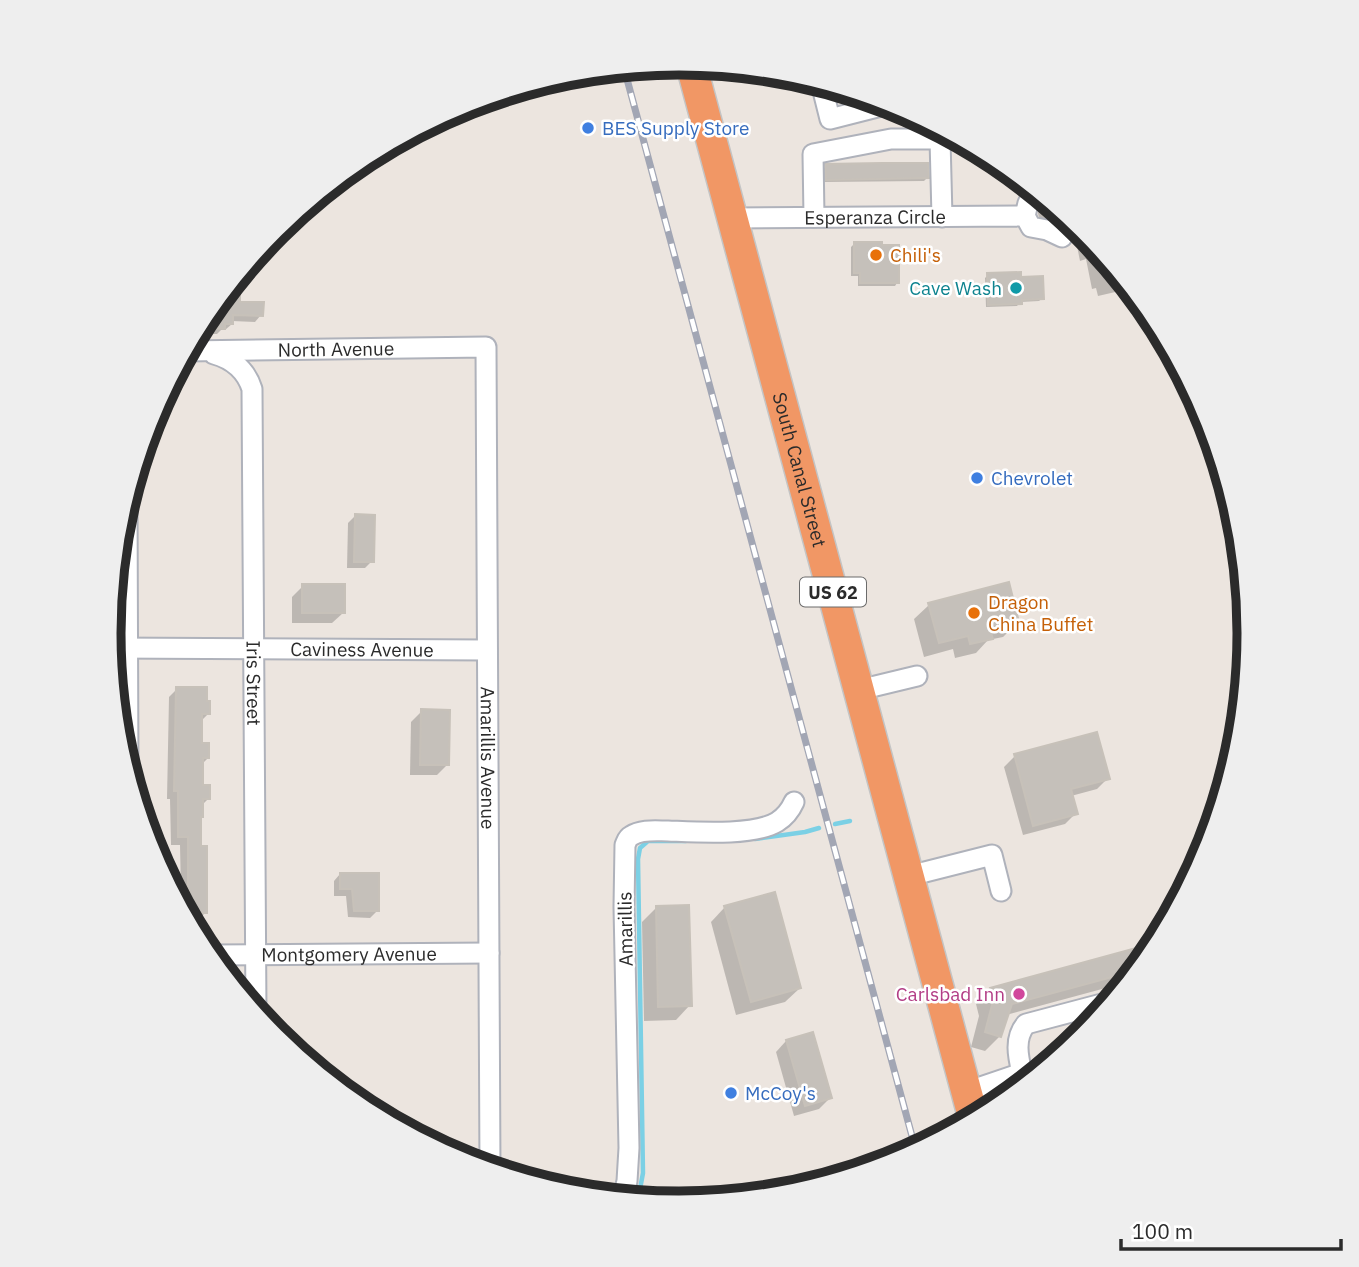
<svg xmlns="http://www.w3.org/2000/svg" width="1359" height="1267" viewBox="0 0 1359 1267" font-family="'IBM Plex Sans',sans-serif">
  <rect width="100%" height="100%" fill="#ece5df"/>
  <!-- shadow -->
  <g fill="#0003">
    <polygon points="838,88 858,94 859,98 856,101 842,104"/>
    <polygon points="826,166 927,178 924,181 823,182 823,169"/>
    <polygon points="1046,200 1083,230 1129,286 1124,290 1098,296 1096,288 1092,289 1086,259 1080,261 1074,231 1046,237 1043,235 1037,209"/>
    <polygon points="854,244 897,283 895,286 858,286 858,276 851,276 851,247"/>
    <polygon points="988,275 1020,279 1042,298 1039,301 1020,302 1017,306 986,307 985,278"/>
    <polygon points="239,303 261,315 255,322 232,321 232,324 225,330 221,330 217,334 203,334 203,321"/>
    <polygon points="355,516 372,561 365,568 347,568 348,523"/>
    <polygon points="303,586 343,613 332,623 292,623 292,597"/>
    <polygon points="929,605 1018,622 1003,637 988,640 976,653 955,658 953,649 924,657 914,619"/>
    <polygon points="177,689 208,714 201,721 201,745 208,758 201,765 201,787 209,798 202,805 199,818 205,913 197,921 189,921 177,897 181,893 180,845 171,845 170,799 167,799 169,697"/>
    <polygon points="422,711 447,765 437,775 410,775 411,722"/>
    <polygon points="1015,756 1108,778 1097,789 1071,796 1076,813 1065,824 1023,835 1004,767"/>
    <polygon points="340,874 377,911 370,918 348,917 346,896 334,896 334,881"/>
    <polygon points="725,907 800,988 785,1002 736,1015 711,922"/>
    <polygon points="656,908 690,1005 676,1020 644,1021 642,922"/>
    <polygon points="1151,954 1128,982 1006,1015 1000,1036 985,1051 971,1047 979,1016 976,1004 991,989"/>
    <polygon points="786,1041 830,1098 819,1109 794,1116 776,1052"/>
  </g>
  <g fill="none" stroke-linecap="round" stroke-linejoin="round">
    <!-- stream -->
    <g stroke="#7bd0e5" stroke-width="4.5">
      <polyline points="835,824 850,821"/>
      <polyline points="755,839 805,832 819,828"/>
      <polyline points="638,1200 643,1173 638,859 640,848 648,841 686,841"/>
    </g>
  </g>
  <!-- building -->
  <g fill="#c5c0ba" stroke="#c7c1b9" stroke-width="2">
    <polygon points="882,163 928,163 929,178 826,180 825,164"/>
    <polygon points="854,242 882,242 882,245 899,245 899,283 860,283 860,273 854,273"/>
    <polygon points="1021,272 1021,277 1043,276 1044,299 1022,300 1022,304 988,305 987,273"/>
    <polygon points="240,274 240,302 264,302 263,316 233,315 233,324 225,324 225,329 208,328 208,322 202,322 205,316"/>
    <polygon points="355,514 375,515 374,562 354,562"/>
    <polygon points="1009,582 1019,622 990,630 993,639 970,644 968,636 939,643 928,603"/>
    <rect x="302" y="584" width="43" height="29"/>
    <polygon points="176,687 207,687 207,701 210,701 210,714 202,714 202,743 209,743 209,758 203,758 203,785 210,785 210,799 203,799 203,817 201,817 201,846 207,846 207,913 185,913 179,902 179,892 188,892 188,837 178,837 178,791 174,791"/>
    <polygon points="421,709 450,710 449,765 420,765"/>
    <polygon points="1097,732 1110,779 1071,789 1078,814 1033,826 1014,754"/>
    <polygon points="340,873 379,873 379,911 354,911 352,889 340,889"/>
    <polygon points="775,892 801,988 751,1002 724,906"/>
    <polygon points="689,905 692,1006 658,1007 656,906"/>
    <polygon points="1158,942 1154,951 1138,970 1012,1004 1001,1037 985,1032 993,1001 990,988"/>
    <polygon points="813,1032 832,1098 805,1106 786,1040"/>
  </g>
  <g fill="none" stroke-linecap="round" stroke-linejoin="round">
    <defs>
      <g id="minor">
        <polyline points="821,83 830,119 889,104"/>
        <polyline points="1025,216 1028,203 1038,193"/>
        <polyline points="814,217 813,154 891,139 940,139 942,217"/>
        <path id="s1" d="M733,218L1025,216L1031,227L1047,230L1062,237"/>
        <polyline points="1143,307 1143,304"/>
        <path id="s2" d="M187,351L486,347L490,1169"/>
        <path id="s3" d="M214,354C232,359 246,370 252,389L256,1012"/>
        <polyline points="127,498 128,772"/>
        <path id="s4" d="M110,648L487,650"/>
        <polyline points="859,690 917,676"/>
        <polyline points="909,876 992,855 1001,891"/>
        <path id="s5" d="M209,955L489,953"/>
        <path d="M1032,1079L1022,1073C1018,1056 1014,1038 1026,1024L1113,1001"/>
        <polyline points="966,1092 1022,1073"/>
        <path d="M623,1198L627,1181L629,1148L624,907L625,845C627,841 627,838 631,836C641,829 657,831 668,831C696,832 754,836 777,822C785,817 790,811 794,802"/>
      </g>
      <g id="highway">
        <path id="s6" d="M691,64L974,1120"/>
      </g>
    </defs>
    <!-- minor casing -->
    <use href="#minor" stroke="#afb2bb" stroke-width="23"/>
    <!-- highway casing -->
    <use href="#highway" stroke="#c4c4c4" stroke-width="33"/>
    <!-- minor -->
    <use href="#minor" stroke="#fff" stroke-width="19"/>
    <!-- highway -->
    <use href="#highway" stroke="#f19765" stroke-width="30"/>
    <defs>
      <polyline id="rail" points="624,68 916,1151"/>
    </defs>
    <!-- rail casing -->
    <use href="#rail" stroke="#a2a6b4" stroke-width="7"/>
    <!-- rail -->
    <use href="#rail" stroke="#fff" stroke-width="4.5" stroke-dasharray="13" stroke-linecap="butt"/>
  </g>
  <!-- markers -->
  <g fill="#3f7fe0" stroke="#fff" stroke-width="2.5">
    <circle cx="588" cy="128" r="7"/>
    <circle cx="977" cy="478" r="7"/>
    <circle cx="731" cy="1093" r="7"/>
  </g>
  <g fill="#e8710a" stroke="#fff" stroke-width="2.5">
    <circle cx="876" cy="255" r="7"/>
    <circle cx="974" cy="613" r="7"/>
  </g>
  <circle fill="#0f9aa8" stroke="#fff" stroke-width="2.5" cx="1016" cy="288" r="7"/>
  <circle fill="#d1479c" stroke="#fff" stroke-width="2.5" cx="1019" cy="994" r="7"/>
  <g text-anchor="middle" dominant-baseline="central" stroke-width="5" stroke-linejoin="round" paint-order="stroke">
    <!-- shield labels -->
    <rect fill="#fff" stroke="#6b6b6b" stroke-width="2" x="800" y="577.5" width="66" height="29" rx="5"/>
    <g font-size="18" font-weight="bold" fill="#2b2b2b">
      <text x="833" y="592">US 62</text>
    </g>
    <!-- shop labels -->
    <g font-size="19" fill="#366cbe" stroke="#fff" text-anchor="start">
      <text x="602" y="128">BES Supply Store</text>
      <text x="991" y="478">Chevrolet</text>
      <text x="745" y="1093">McCoy's</text>
    </g>
    <!-- street labels -->
    <g font-size="19" fill="#2b2b2b" stroke="#fff">
      <text stroke="none"><textPath href="#s1" startOffset="142">Esperanza Circle</textPath></text>
      <text stroke="none"><textPath href="#s2" startOffset="149">North Avenue</textPath></text>
      <text stroke="none"><textPath href="#s6" startOffset="420">South Canal Street</textPath></text>
      <text stroke="none"><textPath href="#s4" startOffset="252">Caviness Avenue</textPath></text>
      <text stroke="none"><textPath href="#s3" startOffset="348">Iris Street</textPath></text>
      <text stroke="none"><textPath href="#s2" startOffset="710">Amarillis Avenue</textPath></text>
      <text transform="translate(625 929) rotate(-91)">Amarillis</text>
      <text stroke="none"><textPath href="#s5" startOffset="140">Montgomery Avenue</textPath></text>
    </g>
    <!-- food labels -->
    <g font-size="19" fill="#c56008" stroke="#fff" text-anchor="start">
      <text x="890" y="255">Chili's</text>
      <text x="988" y="602">Dragon<tspan x="988" dy="22">China Buffet</tspan></text>
    </g>
    <!-- culture labels -->
    <g font-size="19" fill="#0d838f" stroke="#fff" text-anchor="end">
      <text x="1002" y="288">Cave Wash</text>
    </g>
    <!-- hotel labels -->
    <g font-size="19" fill="#b23c85" stroke="#fff" text-anchor="end">
      <text x="1005" y="994">Carlsbad Inn</text>
    </g>
  </g>
  <!-- crop -->
  <path d="M0 0H1359V1267H0ZM121 633a558 558 0 1 1 1116 0a558 558 0 1 1-1116 0Z" fill="#eee" fill-rule="evenodd"/>
  <path fill="none" stroke="#2b2b2b" stroke-width="9" d="M121 633a558 558 0 1 1 1116 0a558 558 0 1 1-1116 0Z"/>
  <!-- scale -->
  <path d="M1121 1239v10h220v-10" fill="none" stroke="#2b2b2b" stroke-width="3.5"/>
  <text x="1132" y="1239" font-size="21" fill="#2b2b2b" stroke="#ffffff" stroke-width="5" paint-order="stroke">100 m</text>
</svg>
